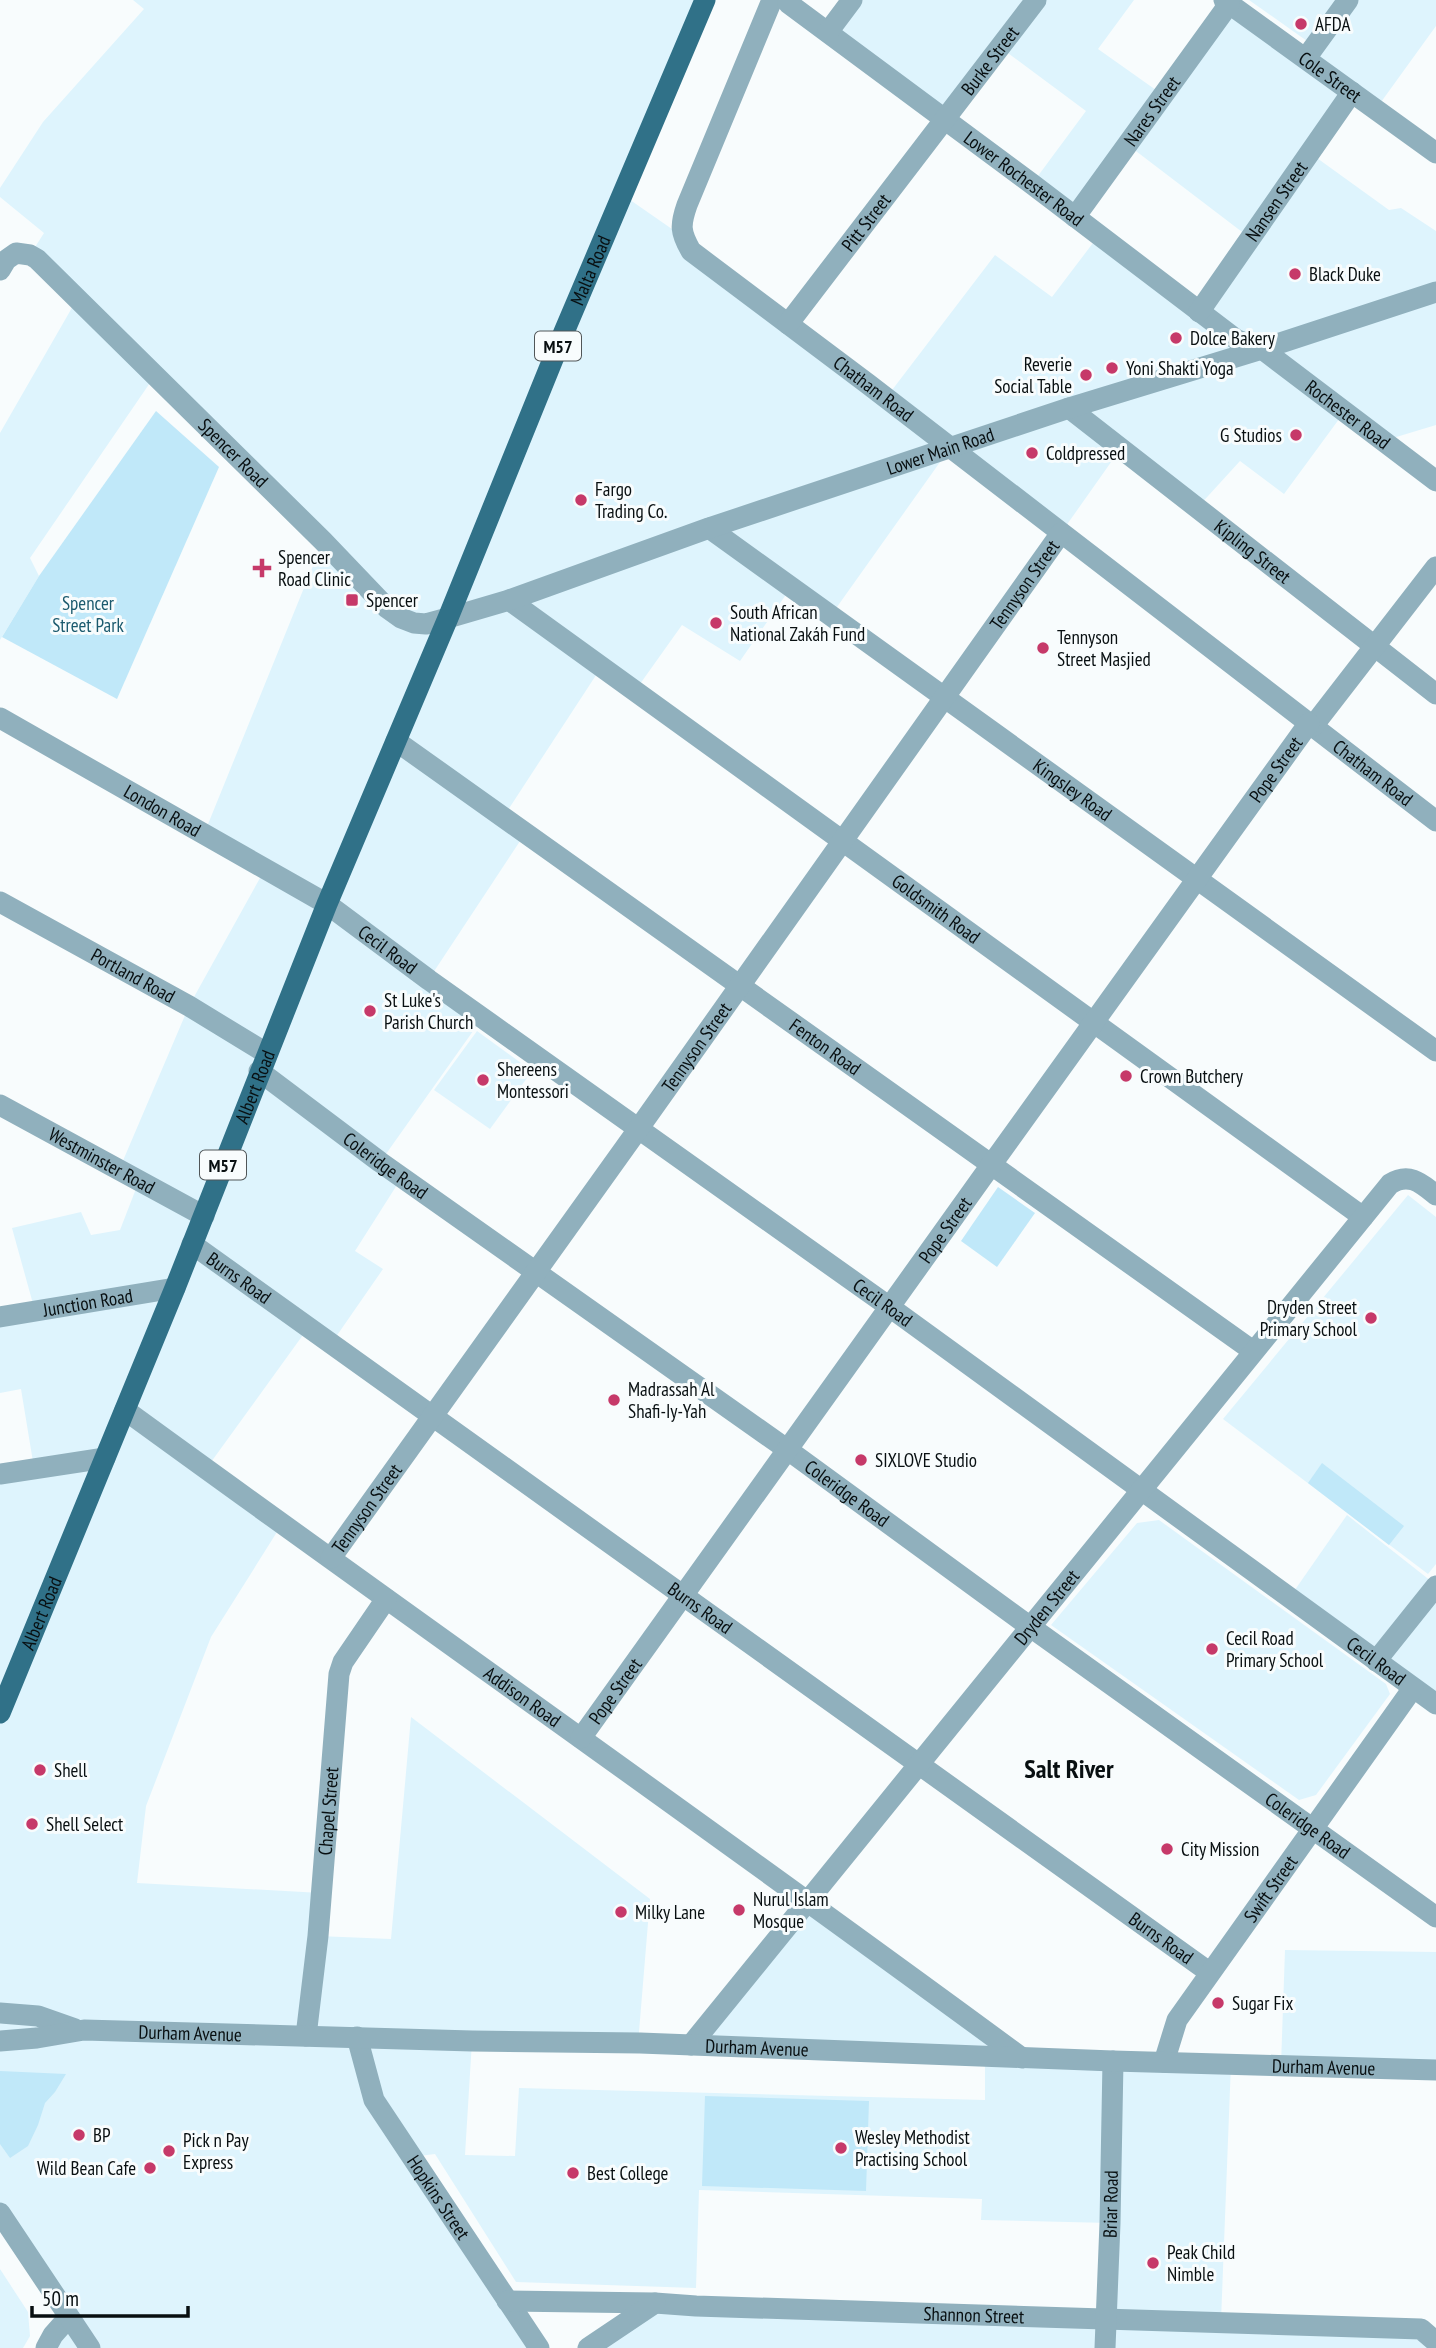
<svg xmlns="http://www.w3.org/2000/svg" width="1436" height="2348" viewBox="0 0 1436 2348" font-family="'PT Sans Narrow',sans-serif">
  <rect width="100%" height="100%" fill="#f8fcfd"/>
  <!-- built -->
  <g fill="#def4fd">
    <polygon points="133,0 705,0 623,195 682,236 886,398 995,255 1052,297 1099,235 1199,312 1250,238 1128,145 1075,217 1032,184 1086,111 1001,48 944,119 828,32 852,0 1134,0 1098,49 1163,95 1229,4 1306,58 1348,0 1436,0 1436,26 1376,109 1352,92 1310,153 1389,210 1401,208 1436,231 1436,425 1383,441 1345,411 1284,494 1240,461 1198,507 1121,448 1061,533 950,448 832,614 792,586 740,661 682,625 635,691 602,666 504,816 526,832 429,979 483,1017 381,1161 402,1177 355,1251 383,1269 331,1344 308,1328 206,1469 282,1524 211,1637 146,1806 137,1883 321,1893 318,1936 391,1939 411,1717 650,1899 638,2044 472,2041 465,2155 515,2156 519,2088 985,2100 985,2057 691,2045 810,1901 1022,2058 1231,2063 1221,2321 1421,2329 1436,2348 588,2348 655,2303 1105,2318 1110,2223 981,2220 982,2199 699,2190 696,2288 516,2282 435,2154 411,2157 539,2348 46,2348 69,2317 0,2213 0,1474 34,1468 21,1389 0,1393 0,1317 35,1311 12,1228 81,1212 91,1235 120,1230 139,1181 119,1170 189,1006 265,869 204,834 323,541 154,377 30,558 39,576 0,640 0,433 77,299 30,255 44,233 0,197 0,188 43,122 144,9"/>
    <polygon points="1249,0 1337,0 1307,41"/>
    <polygon points="477,1031 532,1071 490,1129 434,1090"/>
    <polygon points="1408,1195 1436,1217 1436,1564 1428,1574 1223,1419"/>
    <polygon points="1347,1515 1436,1585 1436,1704 1290,1597"/>
    <polygon points="1159,1520 1386,1684 1390,1694 1316,1795 1299,1800 1051,1625 1137,1523"/>
    <polygon points="1285,1950 1436,1952 1436,2070 1281,2065"/>
    <polygon points="0,2269 28,2312 30,2336 23,2348 0,2348"/>
  </g>
  <!-- green -->
  <g fill="#c0e8f9">
    <polygon points="156,411 219,467 117,699 2,637 39,576"/>
    <polygon points="998,1187 1035,1213 997,1267 961,1241"/>
    <polygon points="1322,1463 1404,1526 1389,1545 1308,1483"/>
    <polygon points="0,2071 66,2074 55,2092 45,2103 38,2125 28,2146 10,2158 0,2144"/>
    <polygon points="705,2096 869,2101 866,2191 702,2186"/>
  </g>
  <g fill="none" stroke-linecap="round" stroke-linejoin="round">
    <!-- minor -->
    <g stroke="#90b0bd" stroke-width="21">
      <path id="s1" d="M772,0L687,205C680,225 680,232 691,251L868,384L1436,821"/>
      <path id="s2" d="M1224,0L1436,153"/>
      <path id="s3" d="M788,3L1032,184L1237,340L1262,349L1436,481"/>
      <polyline points="828,32 852,0"/>
      <polyline points="1306,58 1348,0"/>
      <path id="s4" d="M1075,217L1229,4"/>
      <path id="s5" d="M0,270L6,260L16,253L30,255L37,259L323,541L387,608L401,618L414,623L426,624L448,618"/>
      <path id="s6" d="M1199,312L1352,92"/>
      <path id="s7" d="M788,324L1036,0"/>
      <path id="s8" d="M1069,408L1436,694"/>
      <path id="s9" d="M709,528L1436,1051"/>
      <path id="s10" d="M509,600L1363,1217"/>
      <path id="s11" d="M0,718L327,904L429,980L891,1308L1436,1704"/>
      <polyline points="1313,726 1436,567"/>
      <path id="s12" d="M396,741L1253,1351"/>
      <path id="s13" d="M0,902L189,1006L266,1053"/>
      <path id="s14" d="M259,1071L380,1162L788,1450L1018,1618L1436,1917"/>
      <path id="s15" d="M0,1105L204,1216"/>
      <path id="s16" d="M192,1244L1209,1972"/>
      <path id="s17" d="M0,1317L175,1288"/>
      <path id="s18" d="M125,1410C423,1627 725,1839 1022,2058"/>
      <polyline points="0,1474 105,1458"/>
      <path id="s19" d="M331,1558L639,1128L1061,533"/>
      <polyline points="1376,1661 1436,1586"/>
      <path id="s20" d="M581,1738C825,1400 1064,1060 1309,723"/>
      <path id="s21" d="M306,2036L318,1936L339,1674L343,1662L386,1599"/>
      <path id="s22" d="M357,2037L374,2100L539,2348"/>
      <path id="s23" d="M691,2045L1390,1184C1409,1172 1421,1183 1436,1195"/>
      <path id="s24" d="M1164,2062L1177,2020L1413,1688"/>
      <path id="s25" d="M507,2301L655,2303L696,2306L1421,2329L1436,2342"/>
      <polyline points="46,2348 53,2335 69,2317"/>
      <polyline points="588,2348 655,2303"/>
      <path id="s26" d="M1105,2348L1110,2223L1113,2061"/>
    </g>
    <!-- tertiary -->
    <g stroke="#90b0bd" stroke-width="21">
      <path id="s27" d="M448,618L509,600L709,528L1069,408L1262,349L1436,292"/>
      <polyline points="0,2013 38,2016 75,2029"/>
      <path id="s28" d="M0,2041L37,2038L84,2030L472,2041L640,2043L1113,2061L1436,2070"/>
      <polyline points="0,2213 90,2348"/>
    </g>
    <!-- primary -->
    <path stroke="#307188" stroke-width="21" id="s29" d="M0,1713L175,1288L327,904L448,618L564,332L705,0"/>
  </g>
  <!-- markers -->
  <g fill="#c63969" stroke="#f8fcfd" stroke-width="2.5">
    <circle cx="1301" cy="24" r="7"/>
    <circle cx="1295" cy="274" r="7"/>
    <circle cx="1176" cy="338" r="7"/>
    <circle cx="1112" cy="368" r="7"/>
    <circle cx="1086" cy="375" r="7"/>
    <circle cx="1296" cy="435" r="7"/>
    <circle cx="1032" cy="453" r="7"/>
    <circle cx="581" cy="500" r="7"/>
    <path d="M258.5 557.5h7v7h7v7h-7v7h-7v-7h-7v-7h7z"/>
    <rect x="345" y="593" width="14" height="14" rx="3.5"/>
    <circle cx="716" cy="623" r="7"/>
    <circle cx="1043" cy="648" r="7"/>
    <circle cx="370" cy="1011" r="7"/>
    <circle cx="1126" cy="1076" r="7"/>
    <circle cx="483" cy="1080" r="7"/>
    <circle cx="1371" cy="1318" r="7"/>
    <circle cx="614" cy="1400" r="7"/>
    <circle cx="861" cy="1460" r="7"/>
    <circle cx="1212" cy="1649" r="7"/>
    <circle cx="40" cy="1770" r="7"/>
    <circle cx="32" cy="1824" r="7"/>
    <circle cx="1167" cy="1849" r="7"/>
    <circle cx="739" cy="1910" r="7"/>
    <circle cx="621" cy="1912" r="7"/>
    <circle cx="1218" cy="2003" r="7"/>
    <circle cx="79" cy="2135" r="7"/>
    <circle cx="841" cy="2148" r="7"/>
    <circle cx="169" cy="2151" r="7"/>
    <circle cx="150" cy="2168" r="7"/>
    <circle cx="573" cy="2173" r="7"/>
    <circle cx="1153" cy="2263" r="7"/>
  </g>
  <g text-anchor="middle" dominant-baseline="central" stroke-width="6" stroke-linejoin="round" paint-order="stroke">
    <!-- shield labels -->
    <g fill="#f8fcfd" stroke="#505658" stroke-width="2">
      <rect x="535" y="331.5" width="46" height="29" rx="5"/>
      <rect x="200" y="1150.5" width="46" height="29" rx="5"/>
    </g>
    <g font-size="18" font-weight="bold" fill="#080f11">
      <text x="558" y="346">M57</text>
      <text x="223" y="1165">M57</text>
    </g>
    <!-- poi labels -->
    <g font-size="19" fill="#080f11" stroke="#f8fcfd" text-anchor="start">
      <text x="1315" y="24">AFDA</text>
      <text x="1309" y="274">Black Duke</text>
      <text x="1190" y="338">Dolce Bakery</text>
      <text x="1072" y="364" text-anchor="end">Reverie<tspan x="1072" dy="22">Social Table</tspan></text>
      <text x="1126" y="368">Yoni Shakti Yoga</text>
      <text x="1282" y="435" text-anchor="end">G Studios</text>
      <text x="1046" y="453">Coldpressed</text>
      <text x="595" y="489">Fargo<tspan x="595" dy="22">Trading Co.</tspan></text>
      <text x="278" y="557">Spencer<tspan x="278" dy="22">Road Clinic</tspan></text>
      <text x="366" y="600">Spencer</text>
      <text x="730" y="612">South African<tspan x="730" dy="22">National Zakáh Fund</tspan></text>
      <text x="1057" y="637">Tennyson<tspan x="1057" dy="22">Street Masjied</tspan></text>
      <text x="384" y="1000">St Luke's<tspan x="384" dy="22">Parish Church</tspan></text>
      <text x="497" y="1069">Shereens<tspan x="497" dy="22">Montessori</tspan></text>
      <text x="1140" y="1076">Crown Butchery</text>
      <text x="1357" y="1307" text-anchor="end">Dryden Street<tspan x="1357" dy="22">Primary School</tspan></text>
      <text x="628" y="1389">Madrassah Al<tspan x="628" dy="22">Shafi-Iy-Yah</tspan></text>
      <text x="875" y="1460">SIXLOVE Studio</text>
      <text x="1226" y="1638">Cecil Road<tspan x="1226" dy="22">Primary School</tspan></text>
      <text x="54" y="1770">Shell</text>
      <text x="46" y="1824">Shell Select</text>
      <text x="1181" y="1849">City Mission</text>
      <text x="753" y="1899">Nurul Islam<tspan x="753" dy="22">Mosque</tspan></text>
      <text x="635" y="1912">Milky Lane</text>
      <text x="1232" y="2003">Sugar Fix</text>
      <text x="93" y="2135">BP</text>
      <text x="855" y="2137">Wesley Methodist<tspan x="855" dy="22">Practising School</tspan></text>
      <text x="183" y="2140">Pick n Pay<tspan x="183" dy="22">Express</tspan></text>
      <text x="136" y="2168" text-anchor="end">Wild Bean Cafe</text>
      <text x="587" y="2173">Best College</text>
      <text x="1167" y="2252">Peak Child<tspan x="1167" dy="22">Nimble</tspan></text>
    </g>
    <!-- street labels -->
    <g font-size="19" fill="#080f11" stroke="#f8fcfd">
      <text stroke="none"><textPath href="#s7" startOffset="332">Burke Street</textPath></text>
      <text stroke="none"><textPath href="#s2" startOffset="131">Cole Street</textPath></text>
      <text stroke="none"><textPath href="#s4" startOffset="131">Nares Street</textPath></text>
      <text stroke="none"><textPath href="#s3" startOffset="294">Lower Rochester Road</textPath></text>
      <text stroke="none"><textPath href="#s6" startOffset="135">Nansen Street</textPath></text>
      <text stroke="none"><textPath href="#s7" startOffset="128">Pitt Street</textPath></text>
      <text stroke="none"><textPath href="#s29" startOffset="1559">Malta Road</textPath></text>
      <text stroke="none"><textPath href="#s1" startOffset="499">Chatham Road</textPath></text>
      <text stroke="none"><textPath href="#s3" startOffset="696">Rochester Road</textPath></text>
      <text stroke="none"><textPath href="#s27" startOffset="520">Lower Main Road</textPath></text>
      <text stroke="none"><textPath href="#s5" startOffset="322">Spencer Road</textPath></text>
      <text stroke="none"><textPath href="#s8" startOffset="233">Kipling Street</textPath></text>
      <text stroke="none"><textPath href="#s19" startOffset="1195">Tennyson Street</textPath></text>
      <text stroke="none"><textPath href="#s20" startOffset="1192">Pope Street</textPath></text>
      <text stroke="none"><textPath href="#s1" startOffset="1129">Chatham Road</textPath></text>
      <text stroke="none"><textPath href="#s9" startOffset="448">Kingsley Road</textPath></text>
      <text stroke="none"><textPath href="#s11" startOffset="187">London Road</textPath></text>
      <text stroke="none"><textPath href="#s10" startOffset="527">Goldsmith Road</textPath></text>
      <text stroke="none"><textPath href="#s11" startOffset="452">Cecil Road</textPath></text>
      <text stroke="none"><textPath href="#s13" startOffset="152">Portland Road</textPath></text>
      <text stroke="none"><textPath href="#s12" startOffset="527">Fenton Road</textPath></text>
      <text stroke="none"><textPath href="#s19" startOffset="628">Tennyson Street</textPath></text>
      <text stroke="none"><textPath href="#s29" startOffset="676">Albert Road</textPath></text>
      <text stroke="none"><textPath href="#s15" startOffset="116">Westminster Road</textPath></text>
      <text stroke="none"><textPath href="#s14" startOffset="158">Coleridge Road</textPath></text>
      <text stroke="none"><textPath href="#s20" startOffset="625">Pope Street</textPath></text>
      <text stroke="none"><textPath href="#s16" startOffset="58">Burns Road</textPath></text>
      <text stroke="none"><textPath href="#s17" startOffset="89">Junction Road</textPath></text>
      <text stroke="none"><textPath href="#s11" startOffset="1060">Cecil Road</textPath></text>
      <text stroke="none"><textPath href="#s14" startOffset="724">Coleridge Road</textPath></text>
      <text stroke="none"><textPath href="#s19" startOffset="61">Tennyson Street</textPath></text>
      <text stroke="none"><textPath href="#s23" startOffset="564">Dryden Street</textPath></text>
      <text stroke="none"><textPath href="#s16" startOffset="625">Burns Road</textPath></text>
      <text stroke="none"><textPath href="#s29" startOffset="108">Albert Road</textPath></text>
      <text stroke="none"><textPath href="#s11" startOffset="1670">Cecil Road</textPath></text>
      <text stroke="none"><textPath href="#s20" startOffset="58">Pope Street</textPath></text>
      <text stroke="none"><textPath href="#s18" startOffset="490">Addison Road</textPath></text>
      <text stroke="none"><textPath href="#s21" startOffset="226">Chapel Street</textPath></text>
      <text stroke="none"><textPath href="#s14" startOffset="1292">Coleridge Road</textPath></text>
      <text stroke="none"><textPath href="#s24" startOffset="205">Swift Street</textPath></text>
      <text stroke="none"><textPath href="#s16" startOffset="1192">Burns Road</textPath></text>
      <text stroke="none"><textPath href="#s28" startOffset="191">Durham Avenue</textPath></text>
      <text stroke="none"><textPath href="#s28" startOffset="758">Durham Avenue</textPath></text>
      <text stroke="none"><textPath href="#s28" startOffset="1325">Durham Avenue</textPath></text>
      <text stroke="none"><textPath href="#s22" startOffset="182">Hopkins Street</textPath></text>
      <text stroke="none"><textPath href="#s26" startOffset="144">Briar Road</textPath></text>
      <text stroke="none"><textPath href="#s25" startOffset="467">Shannon Street</textPath></text>
    </g>
    <!-- park labels -->
    <g font-size="19" fill="#1b5a6e" stroke="#f8fcfd">
      <text x="88" y="603">Spencer<tspan x="88" dy="22">Street Park</tspan></text>
    </g>
    <!-- district labels -->
    <g font-size="26" font-weight="bold" fill="#080f11" stroke="#f8fcfd">
      <text x="1069" y="1768">Salt River</text>
    </g>
  </g>
  <!-- scale -->
  <path d="M32 2306v10h156v-10" fill="none" stroke="#080f11" stroke-width="3.5"/>
  <text x="42" y="2306" font-size="21" fill="#080f11" stroke="#f8fcfd" stroke-width="5" paint-order="stroke">50 m</text>
</svg>
